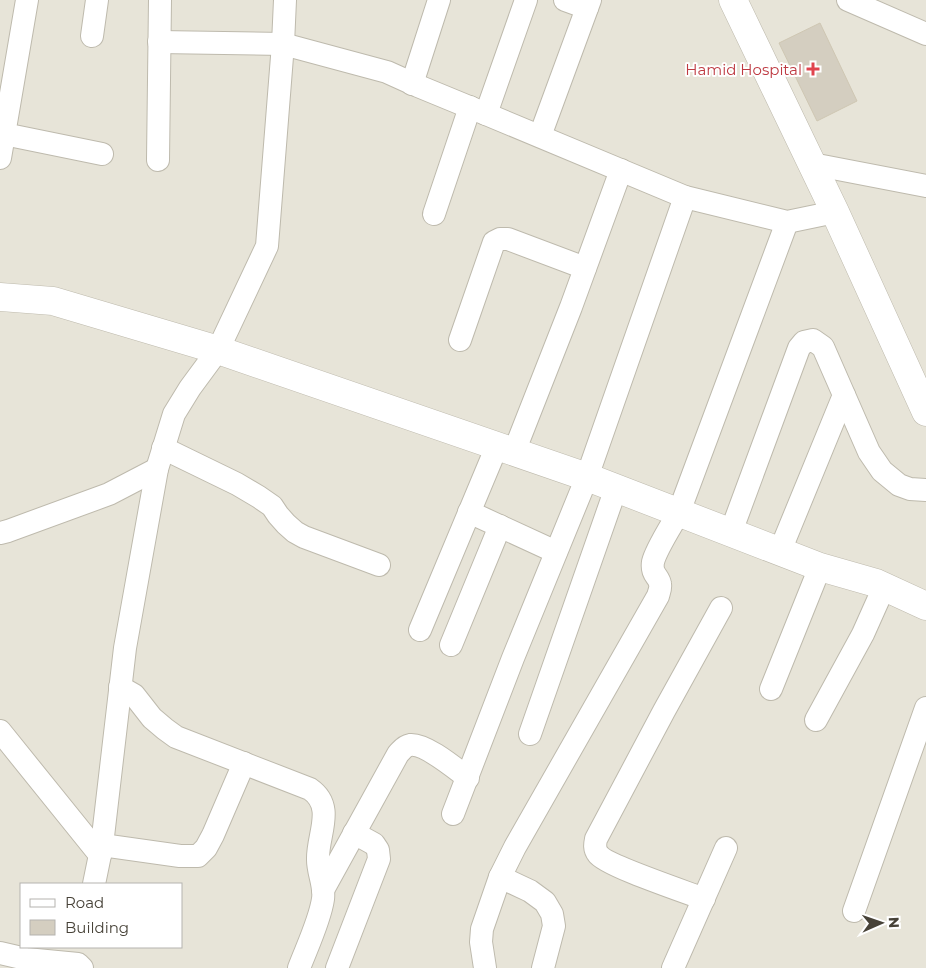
<svg xmlns="http://www.w3.org/2000/svg" width="926" height="968" viewBox="0 0 926 968" font-family="Montserrat,sans-serif">
  <rect width="100%" height="100%" fill="#f3f1e9"/>
  <!-- residential -->
  <path fill="#e7e4d8" fill-rule="evenodd" d="M0,0H926V968H0ZM21,884H181V947H21Z"/>
  <!-- building -->
  <polygon fill="#d4cec0" stroke="#cfc7b3" points="820,23 857,101 817,121 779,43"/>
  <g fill="none" stroke-linecap="round" stroke-linejoin="round">
    <defs>
      <g id="minor">
        <polyline points="565,0 587,8"/>
        <polyline points="848,0 926,34"/>
        <polyline points="92,36 97,0"/>
        <polyline points="159,42 283,44 387,72 418,86 486,114 685,197 787,222 835,212"/>
        <polyline points="412,84 439,0"/>
        <polyline points="486,114 526,0"/>
        <polyline points="0,134 4,134 102,154"/>
        <polyline points="540,136 590,0"/>
        <polyline points="0,158 27,0"/>
        <polyline points="158,160 160,0"/>
        <polyline points="812,164 926,186"/>
        <polyline points="434,214 470,107"/>
        <polyline points="460,340 494,242 500,239 508,239 585,268"/>
        <polyline points="163,448 237,484 259,497 272,506 278,515 286,524 295,532 304,537 379,565"/>
        <polyline points="514,452 571,307 621,170"/>
        <polyline points="469,512 556,552"/>
        <polyline points="731,532 799,348 804,342 813,340 823,347 869,452 882,471 899,485 910,489 926,490"/>
        <polyline points="0,533 8,531 109,494 157,469"/>
        <polyline points="780,551 844,395"/>
        <polyline points="420,630 497,446"/>
        <polyline points="451,645 500,526"/>
        <path d="M120,687L134,695L152,718L165,729L176,737L310,789C336,807 317,835 318,860C318,873 325,886 323,899C320,920 307,947 299,968"/>
        <polyline points="771,689 820,567"/>
        <polyline points="816,720 863,634 884,587"/>
        <polyline points="0,731 100,855"/>
        <polyline points="530,734 616,488"/>
        <polyline points="453,814 513,658 587,477 685,197"/>
        <polyline points="102,845 180,856 198,856 206,848 213,835 244,763"/>
        <polyline points="500,877 530,891 545,902 552,914 554,926 543,968"/>
        <polyline points="94,884 102,845 125,648 157,469 174,414 190,388 218,350 267,246 283,44 285,0"/>
        <path d="M323,890L398,754C402,750 404,746 410,745C425,743 456,769 468,778"/>
        <path d="M704,899C686,892 605,865 598,854C594,849 595,844 596,839L664,711L721,608"/>
        <polyline points="854,911 926,708"/>
        <polyline points="0,953 26,959 78,964 82,968"/>
        <polyline points="337,968 379,859 378,850 374,844 354,833"/>
        <path d="M485,968L481,942L482,929L500,877L515,847L658,596C659,592 661,588 660,584C659,576 651,575 653,562C656,549 672,525 679,512L787,222"/>
        <polyline points="673,968 726,848"/>
      </g>
      <g id="tertiary">
        <polyline points="733,0 835,212 926,412"/>
        <polyline points="0,297 53,301 218,350 587,477 820,567 876,583 926,606"/>
      </g>
    </defs>
    <!-- minor casing -->
    <use href="#minor" stroke="#bebaad" stroke-width="24"/>
    <!-- tertiary casing -->
    <use href="#tertiary" stroke="#bebaad" stroke-width="29"/>
    <!-- minor -->
    <use href="#minor" stroke="#fff" stroke-width="22"/>
    <!-- tertiary -->
    <use href="#tertiary" stroke="#fff" stroke-width="28"/>
  </g>
  <!-- markers -->
  <path fill="#e0444e" stroke="#fff" stroke-width="2" d="M810.5 61.5h5v5h5v5h-5v5h-5v-5h-5v-5h5z"/>
  <g text-anchor="middle" dominant-baseline="central" stroke-width="4" stroke-linejoin="round" paint-order="stroke">
    <!-- health labels -->
    <g font-size="15" fill="#be3a42" stroke="#fff" text-anchor="end">
      <text x="802" y="69">Hamid Hospital</text>
    </g>
  </g>
  <!-- legend -->
  <rect x="20" y="883" width="162" height="65" fill="#ffffff" stroke="#b5b3af"/>
  <rect x="30" y="899" width="25" height="8" fill="#ffffff" stroke="#b5b3af"/>
  <text x="65" y="908" font-size="15" fill="#474238">Road</text>
  <rect x="30" y="920" width="25" height="15" fill="#d4cec0" stroke="#b5b3af"/>
  <text x="65" y="933" font-size="15" fill="#474238">Building</text>
  <!-- north arrow -->
  <g transform="translate(881 923) rotate(88)" stroke="#ffffff" stroke-width="4" paint-order="stroke">
  <path d="M0-4L9 19L0 12L-9 19Z" fill="#474238"/>
  <text y="-8" font-size="14" font-weight="bold" text-anchor="middle" fill="#474238">N</text>
  </g>
</svg>
